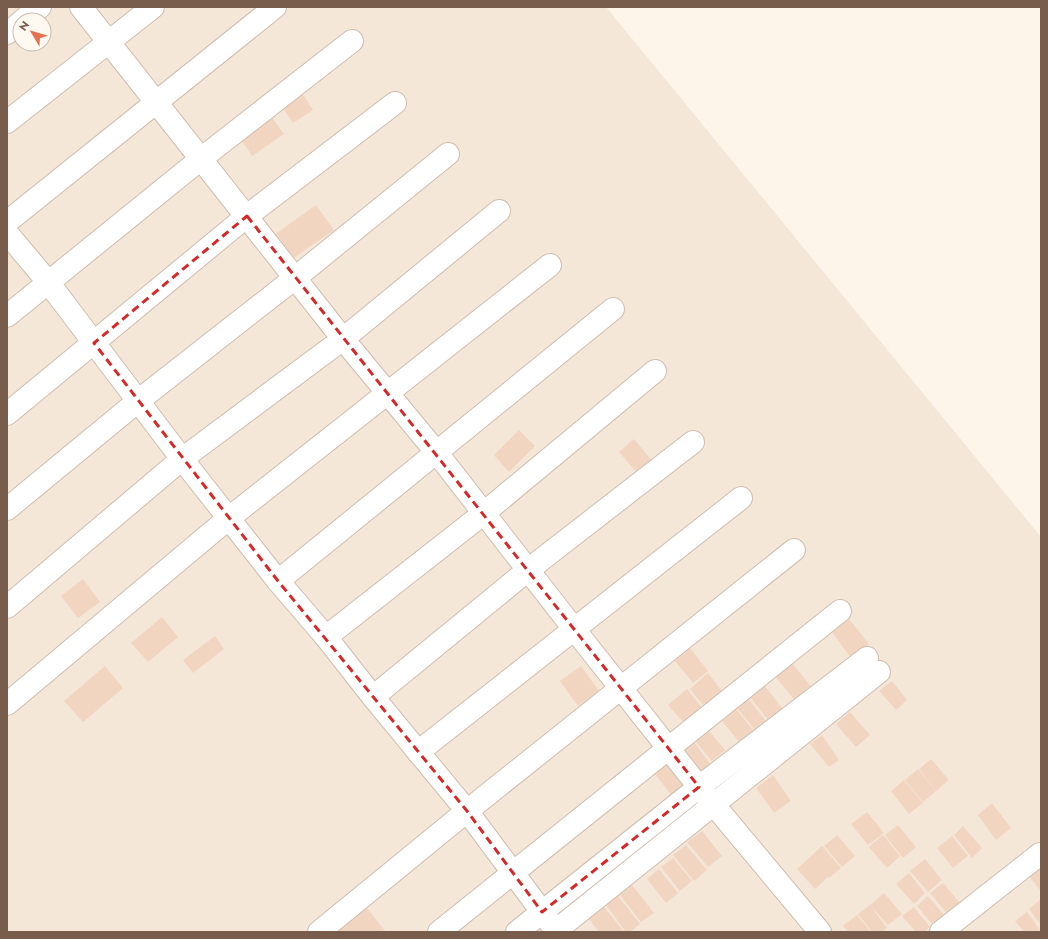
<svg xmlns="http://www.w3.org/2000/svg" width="1048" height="939" viewBox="0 0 1048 939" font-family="Jost,sans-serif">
  <rect width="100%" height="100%" fill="#fdf5ea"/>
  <!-- residential -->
  <path fill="#f4e7d8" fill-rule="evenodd" d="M7,7H606L1041,537V932H7ZM20,20H44V44H20Z"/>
  <!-- building -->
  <g fill="#f2d5c1">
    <polygon points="300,90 313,110 293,123 280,103"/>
    <polygon points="269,113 284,134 252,156 238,135"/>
    <polygon points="316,205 334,230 292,259 274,235"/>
    <polygon points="519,430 535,446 509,472 494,455"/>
    <polygon points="634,439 653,462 639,475 619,452"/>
    <polygon points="83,579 100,602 78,618 61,596"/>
    <polygon points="162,617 178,637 148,662 131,643"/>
    <polygon points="849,619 869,644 851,658 832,632"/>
    <polygon points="215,636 224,649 193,673 183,660"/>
    <polygon points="690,648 708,671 693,683 675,661"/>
    <polygon points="791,662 814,690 797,703 774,675"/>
    <polygon points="105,666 123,688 83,722 64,701"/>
    <polygon points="581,666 599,691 578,706 560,681"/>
    <polygon points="708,673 724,694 706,709 690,689"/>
    <polygon points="892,681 907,700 896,710 879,691"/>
    <polygon points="764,685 783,709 769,721 750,697"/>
    <polygon points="687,689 704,710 686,725 668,705"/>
    <polygon points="748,698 766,721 755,730 737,708"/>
    <polygon points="736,709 754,731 740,743 722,721"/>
    <polygon points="850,712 870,735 856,747 836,724"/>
    <polygon points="709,731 725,750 712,761 695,741"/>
    <polygon points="822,735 839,760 829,767 810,744"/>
    <polygon points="694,742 711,765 697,776 680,753"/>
    <polygon points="671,758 690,783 673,797 654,773"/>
    <polygon points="931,759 949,780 936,791 919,769"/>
    <polygon points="918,769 936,791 923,802 905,780"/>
    <polygon points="773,775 791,801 774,813 756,788"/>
    <polygon points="904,780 923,803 909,814 891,791"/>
    <polygon points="992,803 1011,828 996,840 978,815"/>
    <polygon points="867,812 884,833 868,845 851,824"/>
    <polygon points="898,825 916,847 903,858 885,835"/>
    <polygon points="963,826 982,848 972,858 954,835"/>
    <polygon points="702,831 722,856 708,867 687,842"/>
    <polygon points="837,835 855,856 842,867 824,846"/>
    <polygon points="883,835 900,856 887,868 869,847"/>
    <polygon points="952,836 968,856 953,868 937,848"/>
    <polygon points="686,845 707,870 694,881 673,855"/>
    <polygon points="822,846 841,868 829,878 828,877 815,889 797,869 810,857 815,862 810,857"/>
    <polygon points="673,858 692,881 680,891 661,867"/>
    <polygon points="925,859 942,880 928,892 910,871"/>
    <polygon points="1041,866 1041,891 1029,876"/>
    <polygon points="659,869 678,893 666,903 647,879"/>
    <polygon points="909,873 925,893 914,904 896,884"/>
    <polygon points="943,883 965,909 951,918 930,893"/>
    <polygon points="632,885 654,913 641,922 620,895"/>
    <polygon points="884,893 902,914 888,925 870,905"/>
    <polygon points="618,896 640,924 630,932 626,932 606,905"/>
    <polygon points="928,896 944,915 933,925 917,906"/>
    <polygon points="1041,899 1041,925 1029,909"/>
    <polygon points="363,903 386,932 339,932 335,926"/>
    <polygon points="870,905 887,928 882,932 872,932 858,914"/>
    <polygon points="604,907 624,932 599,932 589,919"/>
    <polygon points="914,907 930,927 924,932 916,932 902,916"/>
    <polygon points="1027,912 1041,931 1041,932 1024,932 1015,921"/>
    <polygon points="857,915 871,932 848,932 843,926"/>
  </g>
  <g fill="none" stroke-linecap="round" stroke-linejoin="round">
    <defs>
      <g id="street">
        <polyline points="81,7 343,339 437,453 574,629 699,787 820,932"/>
        <polyline points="23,20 40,7"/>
        <polyline points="7,33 20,23"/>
        <polyline points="7,122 153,7"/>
        <polyline points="7,222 275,7"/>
        <polyline points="7,233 48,282 182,459 278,581 326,637 373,697 467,811 557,932"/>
        <polyline points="7,316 202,158 352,41"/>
        <polyline points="7,414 247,216 395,103"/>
        <polyline points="7,509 138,401 295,278 448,154"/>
        <polyline points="278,581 613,309"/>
        <polyline points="7,607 182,459 343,339 499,211"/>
        <polyline points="326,637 484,513 655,371"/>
        <polyline points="373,697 528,570 693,442"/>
        <polyline points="7,704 229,518 550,265"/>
        <polyline points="418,752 741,498"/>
        <polyline points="319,932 467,811 794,550"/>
        <polyline points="439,932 840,611"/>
        <polyline points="517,932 699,787 867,658"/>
        <polyline points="554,932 879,672"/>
        <polyline points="941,932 1040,854"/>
      </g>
    </defs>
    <!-- street casing -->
    <use href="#street" stroke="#cfbdae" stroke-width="24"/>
    <!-- street -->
    <use href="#street" stroke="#fff" stroke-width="22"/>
  </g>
  <!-- marked area -->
  <path fill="none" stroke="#d62828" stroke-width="3" stroke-dasharray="8 5" stroke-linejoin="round" d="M247,216L699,787L542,912L467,811L278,581L94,343Z"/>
  <!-- border -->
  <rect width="1048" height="939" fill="none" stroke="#785c4c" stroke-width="16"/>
  <!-- north arrow -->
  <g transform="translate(32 32) rotate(308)"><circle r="19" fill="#fff9f1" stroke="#c9baaf"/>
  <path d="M0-3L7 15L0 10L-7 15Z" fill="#e67150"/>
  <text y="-6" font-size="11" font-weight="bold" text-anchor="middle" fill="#785c4c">N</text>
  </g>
</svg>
